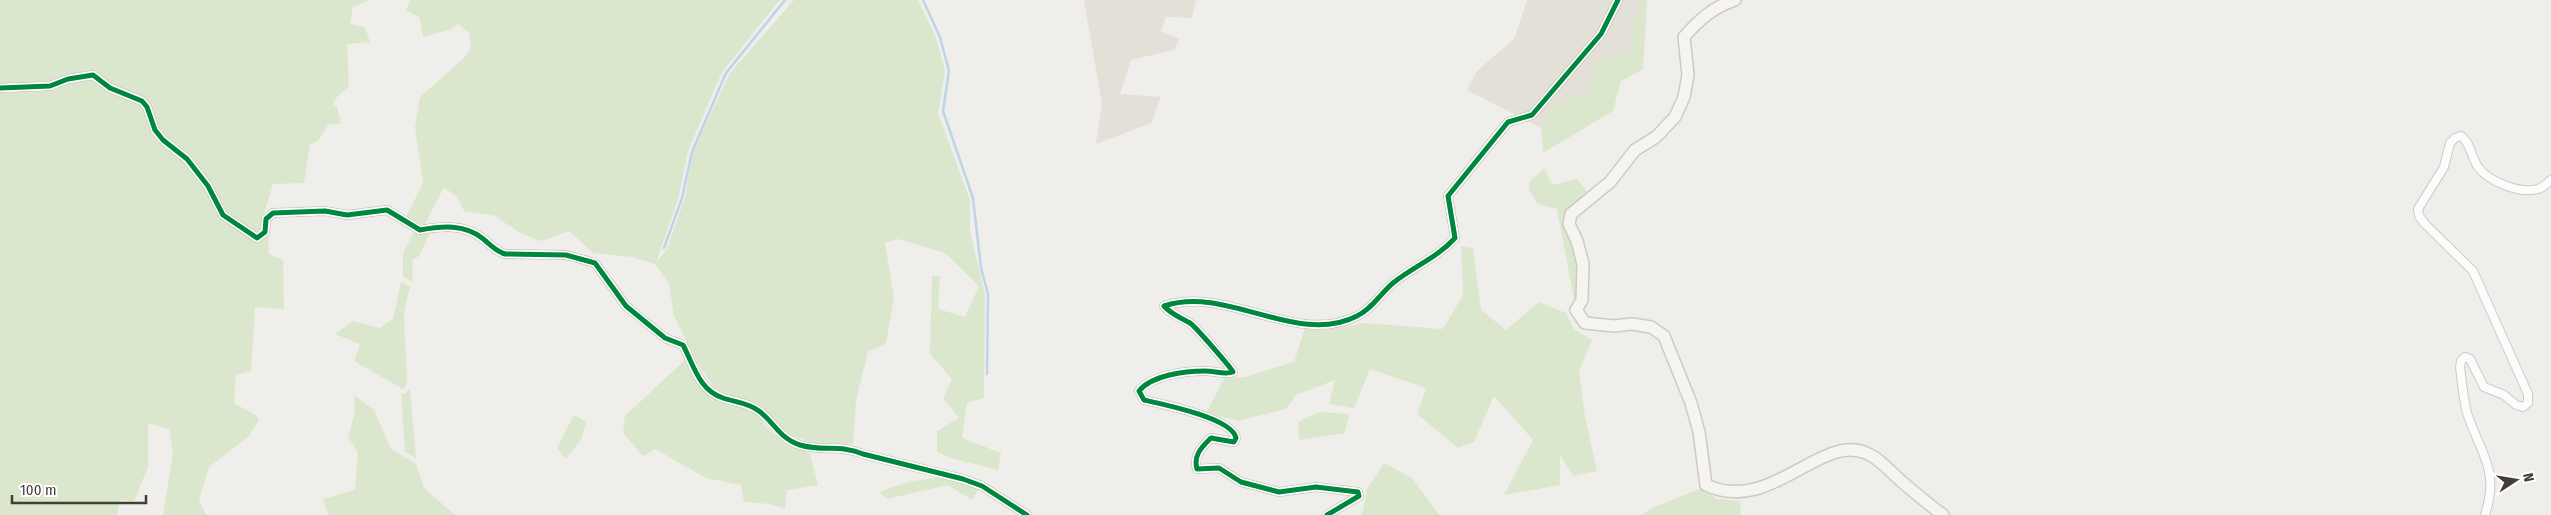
<svg xmlns="http://www.w3.org/2000/svg" width="2551" height="515" viewBox="0 0 2551 515" font-family="'Fira Sans Condensed',sans-serif">
  <rect width="100%" height="100%" fill="#efeeea"/>
  <!-- residential -->
  <g fill="#e3e0d7">
    <polygon points="1084,0 1196,0 1192,18 1166,17 1161,31 1179,39 1174,50 1131,60 1120,94 1161,97 1151,123 1096,144 1102,104"/>
    <polygon points="1527,0 1639,0 1639,13 1631,24 1633,48 1596,65 1586,92 1552,108 1541,128 1467,90 1477,71 1514,39"/>
  </g>
  <!-- green -->
  <g fill="#dbe7cc">
    <polygon points="0,0 370,0 353,7 350,24 365,27 370,42 347,44 349,86 334,100 333,104 337,107 341,123 328,125 318,141 310,144 304,183 273,184 263,217 262,230 257,235 225,214 217,198 157,130 150,106 109,84 94,70 87,70 42,84 0,84"/>
    <polygon points="410,0 780,0 722,72 688,151 678,199 656,263 667,249 685,197 693,152 730,73 794,0 918,0 937,40 945,72 938,113 970,200 970,231 985,294 984,398 967,403 962,438 1001,453 998,470 954,459 937,452 937,431 959,418 943,398 952,379 930,354 932,276 940,276 938,309 965,317 979,286 945,253 898,239 885,243 894,298 886,343 868,352 856,400 853,444 817,444 790,435 754,402 725,394 714,387 698,364 674,316 669,284 655,264 632,257 593,253 569,231 542,241 520,233 495,216 464,211 457,197 444,187 425,224 417,224 406,217 423,183 415,127 420,97 465,57 471,48 469,33 458,24 449,30 423,37 420,18 406,10"/>
    <polygon points="1639,0 1647,0 1643,69 1621,81 1613,111 1543,153 1541,128 1552,108 1586,92 1596,65 1633,48 1631,24 1639,13"/>
    <polygon points="89,79 112,94 142,106 150,124 207,187 221,217 245,235 259,241 268,231 269,254 283,260 284,309 255,307 251,371 236,375 234,403 257,416 259,420 249,436 209,467 199,500 206,515 163,515 173,453 169,429 148,423 148,467 134,501 120,500 117,515 0,515 0,93 54,91 68,84"/>
    <path d="M1544,169L1553,185L1577,179L1588,193L1569,211C1574,243 1585,273 1575,305L1557,209L1538,204L1529,190L1530,181Z"/>
    <polygon points="431,231 419,256 412,260 413,282 403,277 403,253 414,232 421,234"/>
    <polygon points="1461,246 1473,248 1481,310 1506,330 1539,302 1566,313 1574,329 1592,340 1579,372 1585,416 1597,471 1573,476 1560,455 1560,485 1504,495 1533,440 1494,396 1474,442 1458,448 1417,414 1426,388 1370,369 1354,408 1329,404 1335,380 1296,395 1286,409 1238,421 1206,413 1224,379 1245,377 1294,362 1305,328 1336,329 1364,323 1443,329 1463,295"/>
    <polygon points="401,282 410,287 404,313 407,383 403,389 354,361 360,344 335,334 353,321 380,328 393,319"/>
    <polygon points="687,358 704,391 717,399 742,406 757,413 765,426 782,441 810,454 818,485 787,490 785,509 770,504 744,502 741,485 706,478 655,449 643,456 623,433 625,416"/>
    <polygon points="410,389 416,459 405,451 401,394 404,394"/>
    <polygon points="354,395 374,410 391,449 416,464 424,488 455,515 328,515 323,499 355,490 358,452 348,437 355,412"/>
    <polygon points="1319,412 1349,414 1345,433 1299,440 1298,422"/>
    <polygon points="574,415 586,422 582,438 566,459 557,448"/>
    <polygon points="1384,463 1412,478 1439,515 1362,515 1367,489"/>
    <polygon points="944,476 965,482 978,490 972,500 948,485 887,499 879,492 908,482"/>
    <polygon points="1702,488 1717,499 1740,501 1741,515 1641,515 1654,507"/>
  </g>
  <g fill="none" stroke-linecap="round" stroke-linejoin="round">
    <!-- stream -->
    <g stroke="#bdd5e9" stroke-width="2.5">
      <polyline points="923,0 940,37 949,71 943,111 973,198 981,268 988,294 987,374"/>
      <polyline points="664,248 682,198 692,152 726,73 785,0"/>
    </g>
    <defs>
      <g id="street">
        <path d="M0,88L50,86L68,79L93,75L110,88L142,101L147,107L155,130L163,140L187,159L208,186L223,215L257,238L265,232L266,219L273,213L325,211L347,215L387,210L420,230C442,226 464,224 482,238C490,244 495,251 505,254L566,255L595,263L626,306L665,338L683,345C694,366 699,390 723,398C735,402 749,403 759,411C774,422 780,439 800,445C822,452 841,444 863,454L963,479L982,486L1027,515"/>
        <path d="M1327,515L1359,496L1358,492L1316,487L1279,492L1241,482L1219,468L1197,469C1193,455 1202,447 1211,438L1234,442L1236,438C1232,418 1162,404 1144,400L1139,391C1152,375 1185,371 1205,371C1214,371 1225,375 1233,372C1232,369 1195,326 1190,323C1180,317 1172,315 1164,306C1228,285 1297,347 1357,316C1372,309 1381,293 1393,283C1413,267 1438,257 1455,238L1448,196L1508,122L1532,115L1601,34L1618,0"/>
        <path d="M2485,515C2500,469 2480,453 2467,413C2463,398 2462,382 2460,367L2461,361L2465,357L2470,359L2484,387L2504,395L2516,405L2523,407L2528,403V394L2473,271L2425,224L2419,216L2418,209L2444,167L2450,143L2455,138L2461,136C2471,143 2471,157 2478,167C2489,182 2520,194 2538,189C2543,188 2547,183 2551,180"/>
      </g>
      <path id="secondary" d="M1735,0C1713,7 1699,20 1684,37L1688,75L1684,97L1675,117L1656,137L1635,150L1610,182L1571,214L1569,224L1577,241L1583,264L1582,300L1576,310L1585,323L1614,326L1632,324L1651,327L1664,336L1691,403L1699,432L1706,485C1770,515 1821,433 1866,453C1879,458 1890,471 1901,481C1915,493 1928,504 1943,515"/>
    </defs>
    <!-- street casing -->
    <use href="#street" stroke="#cdcbc7" stroke-width="10"/>
    <!-- secondary casing -->
    <use href="#secondary" stroke="#cdcbc1" stroke-width="14"/>
    <!-- street -->
    <use href="#street" stroke="#fdfcfc" stroke-width="8"/>
    <!-- secondary -->
    <use href="#secondary" stroke="#f5f4ef" stroke-width="11"/>
    <defs>
      <g id="cycleway">
        <path d="M0,88L50,86L68,79L93,75L110,88L142,101L147,107L155,130L163,140L187,159L208,186L223,215L257,238L265,232L266,219L273,213L325,211L347,215L387,210L420,230C442,226 464,224 482,238C490,244 495,251 505,254L566,255L595,263L626,306L665,338L683,345C694,366 699,390 723,398C735,402 749,403 759,411C774,422 780,439 800,445C822,452 841,444 863,454L963,479L982,486L1027,515"/>
        <path d="M1327,515L1359,496L1358,492L1316,487L1279,492L1241,482L1219,468L1197,469C1193,455 1202,447 1211,438L1234,442L1236,438C1232,418 1162,404 1144,400L1139,391C1152,375 1185,371 1205,371C1214,371 1225,375 1233,372C1232,369 1195,326 1190,323C1180,317 1172,315 1164,306C1228,285 1297,347 1357,316C1372,309 1381,293 1393,283C1413,267 1438,257 1455,238L1448,196L1508,122L1532,115L1601,34L1618,0"/>
      </g>
    </defs>
    <!-- cycleway casing -->
    <use href="#cycleway" stroke="#fff" stroke-width="8"/>
    <!-- cycleway -->
    <use href="#cycleway" stroke="#00873e" stroke-width="5"/>
  </g>
  <!-- north arrow -->
  <g transform="translate(2516 480) rotate(78)" stroke="#ffffff" stroke-width="4" paint-order="stroke">
  <path d="M0-4L9 19L0 12L-9 19Z" fill="#443f36"/>
  <text y="-8" font-size="14" font-weight="bold" text-anchor="middle" fill="#443f36">N</text>
  </g>
  <!-- scale -->
  <path d="M12 495v8h134v-8" fill="none" stroke="#443f36" stroke-width="2.5"/>
  <text x="20" y="495" font-size="15" fill="#443f36" stroke="#ffffff" stroke-width="4" paint-order="stroke">100 m</text>
</svg>
